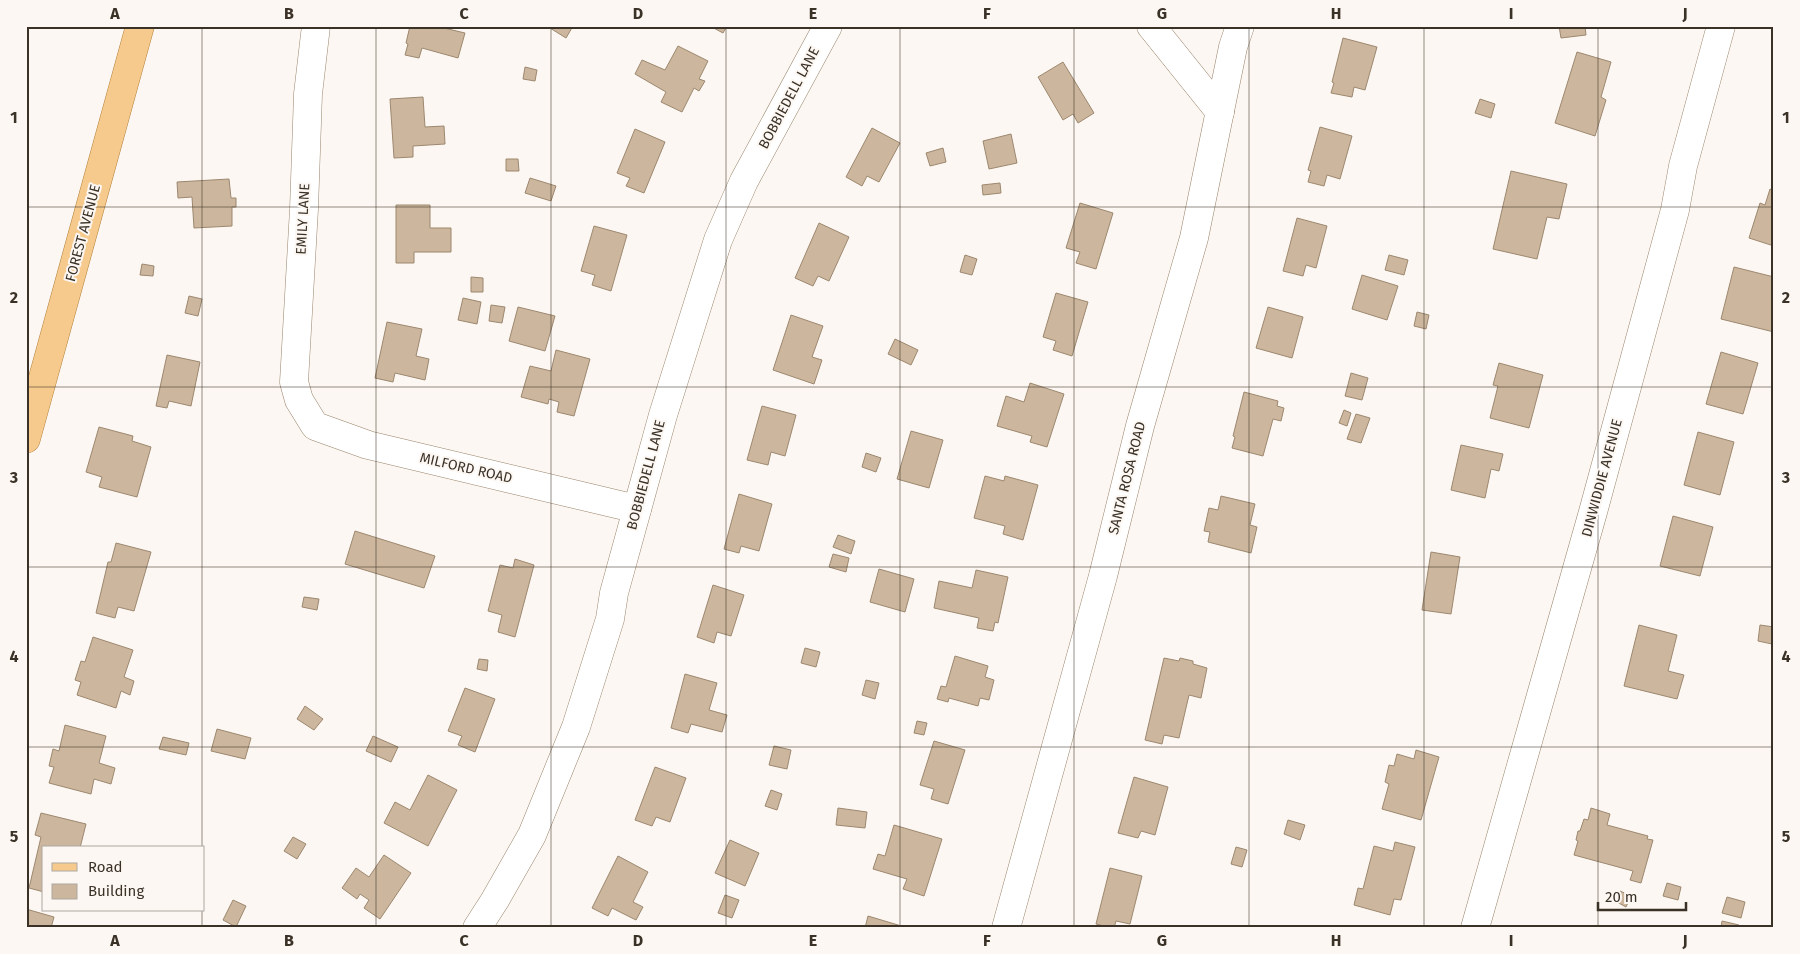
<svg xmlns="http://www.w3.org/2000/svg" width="1800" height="954" viewBox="0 0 1800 954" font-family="'Fira Sans',sans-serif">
  <rect width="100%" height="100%" fill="#fcf7f2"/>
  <!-- building -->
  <g fill="#ccb69d" stroke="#9d886f">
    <polygon points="410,26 445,26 444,28 465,33 458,58 422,48 419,58 405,55 408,44 406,43"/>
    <polygon points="551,26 573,26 566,38 550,28"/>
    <polygon points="710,26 727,26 723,33"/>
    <polygon points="1559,26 1585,26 1586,35 1561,38"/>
    <polygon points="1343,38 1377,47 1365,90 1354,87 1352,97 1331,93 1334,83 1332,82"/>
    <polygon points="678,46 708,61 699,79 705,81 699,91 694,88 682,112 661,102 666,92 635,74 642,60 665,70"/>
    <polygon points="1577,52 1611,62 1601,97 1606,100 1595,136 1555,123"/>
    <polygon points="1063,62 1094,113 1078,123 1073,114 1063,120 1038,77"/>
    <polygon points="525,67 537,70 535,81 523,79"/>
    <polygon points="423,97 425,127 444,126 445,144 413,146 413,157 394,158 390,99"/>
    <polygon points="1480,99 1495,104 1491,118 1475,113"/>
    <polygon points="1320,127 1352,136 1340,179 1327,175 1324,186 1308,182 1311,171 1308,170"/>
    <polygon points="872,128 900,143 879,182 867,176 862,186 846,177"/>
    <polygon points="635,129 665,142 644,193 626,186 630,178 617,173"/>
    <polygon points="1011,134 1017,163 989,169 983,141"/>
    <polygon points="943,148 946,162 930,166 926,153"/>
    <polygon points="506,159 518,159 519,171 506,171"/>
    <polygon points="1511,171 1567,184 1559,219 1547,217 1537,259 1493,249"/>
    <polygon points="530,178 556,186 551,201 525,193"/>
    <polygon points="229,179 231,198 236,198 236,207 232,207 232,226 194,228 192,197 178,198 177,182"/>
    <polygon points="1000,183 1001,193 983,195 982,185"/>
    <polygon points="1770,189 1774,191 1774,246 1749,238 1760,203 1765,205"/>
    <polygon points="1080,203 1113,213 1096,269 1076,263 1080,252 1066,248"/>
    <polygon points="396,205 430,205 430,228 451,228 451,252 414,252 414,263 396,263"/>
    <polygon points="1297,218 1327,226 1316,268 1306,265 1303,276 1283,271"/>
    <polygon points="819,223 849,237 829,281 818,276 813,286 795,278"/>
    <polygon points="594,226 627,235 611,291 592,285 595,275 581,271"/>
    <polygon points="965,255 977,259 972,275 960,272"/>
    <polygon points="1389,255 1408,260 1404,275 1385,270"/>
    <polygon points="142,264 154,266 153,276 140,275"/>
    <polygon points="1734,267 1774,277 1774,332 1721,319"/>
    <polygon points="1362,275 1398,286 1387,320 1352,309"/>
    <polygon points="471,277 483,278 483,292 471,292"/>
    <polygon points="1056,293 1088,302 1072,356 1053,350 1056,341 1043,337"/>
    <polygon points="189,296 202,299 198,316 185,313"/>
    <polygon points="463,298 481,302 477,324 458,320"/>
    <polygon points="491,305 505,307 502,323 489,321"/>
    <polygon points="518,307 555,316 545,351 509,341"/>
    <polygon points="1268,307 1303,317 1292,358 1256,348"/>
    <polygon points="1417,312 1429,315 1426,329 1414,326"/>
    <polygon points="791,315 823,326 812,357 822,360 814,384 773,370"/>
    <polygon points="387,322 422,329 416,356 429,359 425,380 395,373 393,382 375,378"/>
    <polygon points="895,339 918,350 911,365 888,354"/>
    <polygon points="556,350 590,359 574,416 557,412 559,402 549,399 548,404 521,397 530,366 551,371"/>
    <polygon points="1721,352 1758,363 1743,414 1706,404"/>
    <polygon points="167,355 200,362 191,406 169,401 167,408 156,406"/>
    <polygon points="1499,363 1543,375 1529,428 1490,418 1498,386 1493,385"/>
    <polygon points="1351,373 1368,378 1362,400 1345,396"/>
    <polygon points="1030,383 1064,394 1047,447 1030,442 1032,436 997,426 1006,396 1024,402"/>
    <polygon points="1244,392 1278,401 1277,406 1284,408 1281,421 1273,419 1263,456 1232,448 1235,437 1233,436"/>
    <polygon points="762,406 796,415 785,456 771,452 768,465 747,460"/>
    <polygon points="1344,410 1351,413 1347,426 1339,423"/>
    <polygon points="1356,414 1370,418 1361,443 1347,439"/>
    <polygon points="99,427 133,436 132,441 151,447 137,497 99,487 102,477 86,472"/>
    <polygon points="911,431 943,440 929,488 897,479"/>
    <polygon points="1698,432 1734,442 1720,495 1684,485"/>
    <polygon points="1461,445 1503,454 1499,471 1491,469 1485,498 1451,490"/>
    <polygon points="866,453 881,458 876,472 862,467"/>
    <polygon points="985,476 1004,481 1005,476 1038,485 1023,540 1003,534 1005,526 974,518"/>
    <polygon points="739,494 772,504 759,551 741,546 739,553 724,549"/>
    <polygon points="1221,496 1255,504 1250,525 1257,527 1251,553 1208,542 1210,532 1204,531 1209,508 1218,510"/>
    <polygon points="1673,516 1713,527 1700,576 1660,566"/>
    <polygon points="355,531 435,556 424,588 345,564"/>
    <polygon points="838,535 855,541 851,554 833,547"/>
    <polygon points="116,543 151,552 134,611 118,607 115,618 96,613 108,562 111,562"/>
    <polygon points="1431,552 1460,557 1451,614 1422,610"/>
    <polygon points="833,554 849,558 846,572 829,567"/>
    <polygon points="515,559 534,565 515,637 498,632 502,615 488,611 500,565 513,568"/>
    <polygon points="879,569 914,579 905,612 870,602"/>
    <polygon points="976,570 1008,577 998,623 995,622 993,631 977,628 979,618 934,608 939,581 972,588"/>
    <polygon points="713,585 744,595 731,636 717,632 714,643 697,637"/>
    <polygon points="304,597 319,599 317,610 302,607"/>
    <polygon points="1639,625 1677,635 1668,671 1684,675 1677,699 1624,686"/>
    <polygon points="1760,625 1774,627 1772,644 1758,641"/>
    <polygon points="93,637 133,650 124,677 134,681 130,695 121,691 116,708 77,695 81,682 75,680 81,661 85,662"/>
    <polygon points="805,648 820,652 816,667 801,663"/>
    <polygon points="955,656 988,666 985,677 994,680 989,700 980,698 978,706 949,698 948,702 937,699 941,686 946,687"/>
    <polygon points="1164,658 1179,661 1180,658 1193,661 1193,664 1207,668 1201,698 1189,695 1179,738 1164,735 1162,744 1145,740"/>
    <polygon points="479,659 488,660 487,671 477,669"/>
    <polygon points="685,674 717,683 709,710 727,715 722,732 691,724 688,733 671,728"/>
    <polygon points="866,680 879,683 875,699 862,695"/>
    <polygon points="465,688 495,699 475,752 458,745 462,736 448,731"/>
    <polygon points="305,706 323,719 314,730 297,719"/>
    <polygon points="917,721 927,723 924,735 914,733"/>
    <polygon points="65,725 106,736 99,763 115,768 111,784 94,779 91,794 49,783 54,767 49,766 53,749 59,751"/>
    <polygon points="217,729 251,738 245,759 211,751"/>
    <polygon points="373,736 398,747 391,762 366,751"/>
    <polygon points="163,737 189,743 186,755 159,749"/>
    <polygon points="934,741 965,750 948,804 931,799 934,789 920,785"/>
    <polygon points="774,746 791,750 787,769 769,765"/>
    <polygon points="1416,750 1439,757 1421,820 1382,809 1389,784 1385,782 1389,765 1394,766 1397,754 1414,759"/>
    <polygon points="655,767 686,778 670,822 656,817 652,826 635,820"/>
    <polygon points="428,775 457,790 428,846 384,823 395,802 410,810"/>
    <polygon points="1134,777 1168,787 1155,835 1141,831 1138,838 1118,833"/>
    <polygon points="771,790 782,794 777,810 765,806"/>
    <polygon points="838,808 867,812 865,828 836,825"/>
    <polygon points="1591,808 1610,814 1607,825 1648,836 1647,839 1653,840 1641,883 1630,880 1633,871 1574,855 1578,841 1576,840 1578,831 1580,831 1584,819 1588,820"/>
    <polygon points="41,813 86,824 80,848 44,848 44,892 29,888 41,837 35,835"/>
    <polygon points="1288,820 1305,825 1300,840 1284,834"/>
    <polygon points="894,825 942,839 924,896 903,889 907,879 873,869 878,854 885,856"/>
    <polygon points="293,837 306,844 297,859 284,851"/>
    <polygon points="730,840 759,853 745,886 715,873"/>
    <polygon points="1395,842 1415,847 1401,900 1394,899 1390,915 1354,905 1358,888 1363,889 1374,846 1393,851"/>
    <polygon points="1236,847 1247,850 1242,867 1231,864"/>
    <polygon points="384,855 411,873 380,919 364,908 369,900 360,894 357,899 342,888 356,868 369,877"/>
    <polygon points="618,856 648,872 633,902 643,907 636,920 612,908 608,916 592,908"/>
    <polygon points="1110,868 1142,876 1130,924 1116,921 1114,928 1112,928 1096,924"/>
    <polygon points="1667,883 1681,887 1678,900 1663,896"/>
    <polygon points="1620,891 1631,896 1626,907 1615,901"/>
    <polygon points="725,895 739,900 732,918 718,913"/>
    <polygon points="1727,897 1745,902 1741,918 1722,913"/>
    <polygon points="233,900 246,906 236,927 223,920"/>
    <polygon points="26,909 54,917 51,928 26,928"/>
    <polygon points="868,916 908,928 865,928"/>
    <polygon points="1722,921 1739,925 1739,928 1721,928"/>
  </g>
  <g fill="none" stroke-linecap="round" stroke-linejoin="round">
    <defs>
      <g id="minor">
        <polyline points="316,26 308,94 304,209 294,382 299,400 315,426 368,445 637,509"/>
        <polyline points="1151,26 1220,112"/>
        <polyline points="477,928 495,900 532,835 576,727 610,619 614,593 663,415 718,240 744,181 828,26"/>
        <polyline points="1006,928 1103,576 1140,426 1194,238 1233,47 1240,26"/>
        <polyline points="1475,928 1593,512 1675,210 1683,166 1721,26"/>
      </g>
      <polyline id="major" points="26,439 140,26"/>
    </defs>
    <!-- minor casing -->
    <use href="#minor" stroke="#99846c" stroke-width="29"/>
    <!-- major casing -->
    <use href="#major" stroke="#b07e38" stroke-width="29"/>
    <!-- minor -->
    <use href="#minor" stroke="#fff" stroke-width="28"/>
    <!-- major -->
    <use href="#major" stroke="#f6ca8d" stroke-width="28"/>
  </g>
  <!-- grid -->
  <path fill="none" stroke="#3a3127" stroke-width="1" stroke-opacity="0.55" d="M202,26V848M376,26V928M551,26V928M726,26V928M900,26V928M1074,26V928M1249,26V928M1424,26V928M1598,26V928M26,207H1774M26,387H1774M26,567H1774M26,747H1774M202,910V928"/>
  <g text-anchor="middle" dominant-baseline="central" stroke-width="4" stroke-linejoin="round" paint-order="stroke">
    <!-- street labels -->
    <g font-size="14" fill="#3a3127" stroke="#fcf7f2">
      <text transform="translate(789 98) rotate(-62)">BOBBIEDELL LANE</text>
      <text transform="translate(303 219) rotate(-87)">EMILY LANE</text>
      <text transform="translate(83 233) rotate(-75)">FOREST AVENUE</text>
      <text transform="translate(466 468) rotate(13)">MILFORD ROAD</text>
      <text transform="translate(646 475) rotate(-75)">BOBBIEDELL LANE</text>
      <text transform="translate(1127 478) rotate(-76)">SANTA ROSA ROAD</text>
      <text transform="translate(1602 478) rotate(-75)">DINWIDDIE AVENUE</text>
    </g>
  </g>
  <!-- border -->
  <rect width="1800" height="954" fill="none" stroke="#fcf7f2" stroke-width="55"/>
  <!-- legend -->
  <rect x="42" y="846" width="162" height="65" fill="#fcf7f2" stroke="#aea8a1"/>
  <rect x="52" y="863" width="25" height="8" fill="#f6ca8d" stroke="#aea8a1"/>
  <text x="88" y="872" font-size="15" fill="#3a3127">Road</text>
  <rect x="52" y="884" width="25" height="15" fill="#ccb69d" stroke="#aea8a1"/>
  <text x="88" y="896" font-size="15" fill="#3a3127">Building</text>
  <!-- scale -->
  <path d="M1598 902v8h88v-8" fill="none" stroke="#3a3127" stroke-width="2.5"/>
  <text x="1605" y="902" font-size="15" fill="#3a3127" stroke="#fcf7f2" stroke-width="4" paint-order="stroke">20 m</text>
  <rect x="28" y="28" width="1744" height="898" fill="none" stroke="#3a3127" stroke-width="2"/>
  <g font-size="16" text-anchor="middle" font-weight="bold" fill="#3a3127">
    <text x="115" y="19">A</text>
    <text x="289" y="19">B</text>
    <text x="464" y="19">C</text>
    <text x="638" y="19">D</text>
    <text x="813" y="19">E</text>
    <text x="987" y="19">F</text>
    <text x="1162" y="19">G</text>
    <text x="1336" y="19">H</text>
    <text x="1511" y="19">I</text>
    <text x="1685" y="19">J</text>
    <text x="14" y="123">1</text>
    <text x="1786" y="123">1</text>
    <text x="14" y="303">2</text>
    <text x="1786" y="303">2</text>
    <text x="14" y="483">3</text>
    <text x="1786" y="483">3</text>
    <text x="14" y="662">4</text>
    <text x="1786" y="662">4</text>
    <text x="14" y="842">5</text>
    <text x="1786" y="842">5</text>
    <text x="115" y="946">A</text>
    <text x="289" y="946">B</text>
    <text x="464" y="946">C</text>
    <text x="638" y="946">D</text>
    <text x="813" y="946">E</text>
    <text x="987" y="946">F</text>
    <text x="1162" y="946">G</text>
    <text x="1336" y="946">H</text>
    <text x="1511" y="946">I</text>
    <text x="1685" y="946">J</text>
  </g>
</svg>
